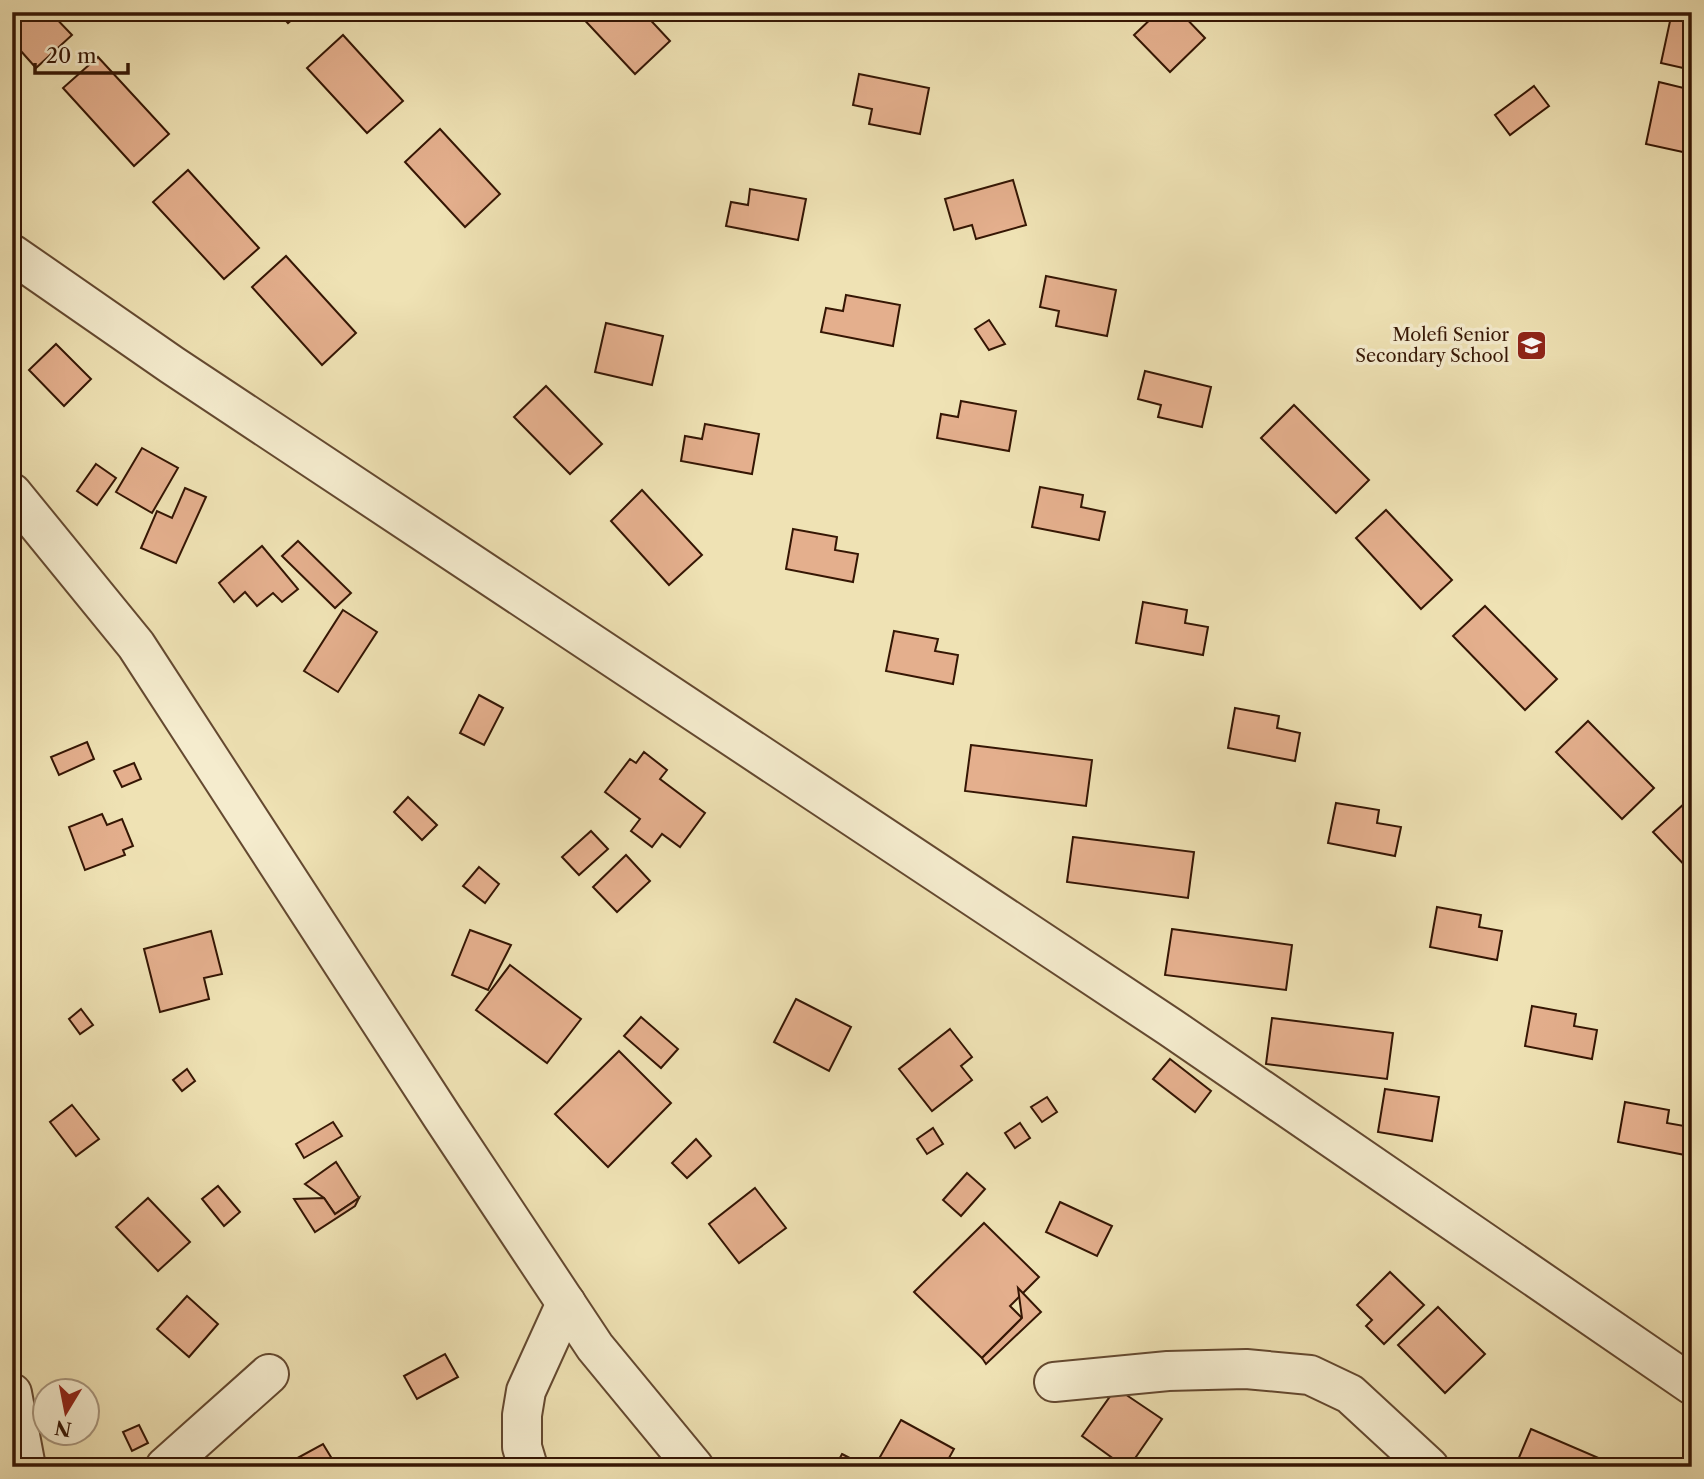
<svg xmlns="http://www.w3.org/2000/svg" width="1704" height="1479" viewBox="0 0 1704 1479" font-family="'Libre Caslon Text',serif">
  <rect width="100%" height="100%" fill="#efe2b4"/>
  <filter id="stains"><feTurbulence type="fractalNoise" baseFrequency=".00286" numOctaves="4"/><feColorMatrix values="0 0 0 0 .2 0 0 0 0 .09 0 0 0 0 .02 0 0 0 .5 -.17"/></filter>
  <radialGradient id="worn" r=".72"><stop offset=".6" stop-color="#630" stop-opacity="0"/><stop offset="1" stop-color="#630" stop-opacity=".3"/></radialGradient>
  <!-- building -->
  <g fill="#e4af8d" stroke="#351604" stroke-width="2">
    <polygon points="12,12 50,12 72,35 36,68 12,41"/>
    <polygon points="278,12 301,12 288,23"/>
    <polygon points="577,12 643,12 670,41 635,74"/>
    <polygon points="1158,12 1180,12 1205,38 1170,72 1134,35"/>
    <polygon points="1672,12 1692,12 1692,70 1661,63"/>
    <polygon points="343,35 403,101 367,133 307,68"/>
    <polygon points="98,57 169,134 134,166 63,88"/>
    <polygon points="859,74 929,88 920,134 869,124 872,109 853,105"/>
    <polygon points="1659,82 1692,90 1692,154 1646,144"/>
    <polygon points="1534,86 1549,106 1510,135 1495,115"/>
    <polygon points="440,129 500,194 465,227 405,162"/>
    <polygon points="188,170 259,248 224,279 153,202"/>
    <polygon points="1013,180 1026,225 976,239 972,225 954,230 945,199"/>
    <polygon points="750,189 806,199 798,240 726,226 731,202 748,205"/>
    <polygon points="286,256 356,333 322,365 252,287"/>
    <polygon points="1046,276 1116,290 1107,336 1056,326 1059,311 1040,307"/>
    <polygon points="846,295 900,305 893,346 821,332 826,308 843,311"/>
    <polygon points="989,320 1005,344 989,350 975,329"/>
    <polygon points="606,323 663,336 652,385 595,372"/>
    <polygon points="56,344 91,379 64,406 29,370"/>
    <polygon points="1145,371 1211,387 1202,427 1158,417 1161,405 1138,399"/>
    <polygon points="546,386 602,444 570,474 514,417"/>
    <polygon points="961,401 1016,411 1009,451 937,438 941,414 958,417"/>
    <polygon points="1294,405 1369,480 1336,513 1261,438"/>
    <polygon points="705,424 759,434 752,474 681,461 685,436 702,439"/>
    <polygon points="142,448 178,468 152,513 116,492"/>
    <polygon points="96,464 116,478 97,505 77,491"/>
    <polygon points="1040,487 1083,495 1081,507 1105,512 1099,540 1032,527"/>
    <polygon points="185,488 206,497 176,563 141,548 157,511 172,518"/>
    <polygon points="642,490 702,555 669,585 611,521"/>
    <polygon points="1386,510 1452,580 1421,609 1356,538"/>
    <polygon points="793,529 837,537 835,550 858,554 853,582 786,569"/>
    <polygon points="298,541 351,593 335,608 282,556"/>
    <polygon points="262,546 298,589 282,602 273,593 257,606 245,592 234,602 219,583"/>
    <polygon points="1143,602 1187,610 1185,623 1208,627 1203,655 1136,643"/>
    <polygon points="1485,606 1557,679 1525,710 1453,636"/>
    <polygon points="343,610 377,632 338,692 304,671"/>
    <polygon points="894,631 938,639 935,651 958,655 953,684 886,671"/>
    <polygon points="479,695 503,708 484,745 460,733"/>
    <polygon points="1235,708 1279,716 1277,728 1300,733 1295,761 1228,748"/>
    <polygon points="1588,721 1654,788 1622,819 1556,752"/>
    <polygon points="87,742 94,759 59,775 51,757"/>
    <polygon points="971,745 1092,760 1086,806 965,791"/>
    <polygon points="644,752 667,770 660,779 705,813 680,847 662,834 652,847 631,831 640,819 605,792 630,759 636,763"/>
    <polygon points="134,763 141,779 122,787 114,771"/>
    <polygon points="408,797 437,825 422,840 394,812"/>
    <polygon points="1336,803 1379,810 1377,823 1401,827 1395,856 1328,843"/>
    <polygon points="1685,803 1692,810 1692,873 1653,832"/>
    <polygon points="102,814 107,825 122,819 133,846 123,850 125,855 85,870 69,827"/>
    <polygon points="591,831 608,849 579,875 562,857"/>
    <polygon points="1073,837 1194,852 1188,898 1067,882"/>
    <polygon points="626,855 650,881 617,912 593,887"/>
    <polygon points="479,867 499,884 485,903 463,886"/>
    <polygon points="1437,907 1481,915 1479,927 1502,931 1497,960 1430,947"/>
    <polygon points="1172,929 1292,945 1286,990 1165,975"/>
    <polygon points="470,930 511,945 488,990 452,975"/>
    <polygon points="211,931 222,974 204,978 209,999 160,1012 144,949"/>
    <polygon points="510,965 581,1019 547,1063 476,1010"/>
    <polygon points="796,999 851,1027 829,1071 774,1042"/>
    <polygon points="1532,1006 1576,1014 1574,1026 1597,1030 1592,1059 1525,1046"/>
    <polygon points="81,1009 93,1025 80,1034 69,1019"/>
    <polygon points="641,1017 678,1049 661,1068 624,1036"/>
    <polygon points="1272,1018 1393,1033 1387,1079 1266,1064"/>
    <polygon points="950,1029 972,1057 961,1066 972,1080 932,1111 899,1069"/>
    <polygon points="619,1051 671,1103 608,1167 555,1114"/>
    <polygon points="1170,1059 1211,1091 1195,1112 1153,1079"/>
    <polygon points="187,1069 195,1081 182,1091 173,1080"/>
    <polygon points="1385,1089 1439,1097 1432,1141 1378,1132"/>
    <polygon points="1047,1097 1057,1112 1042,1122 1031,1107"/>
    <polygon points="1625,1102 1669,1110 1667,1123 1690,1127 1685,1155 1618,1142"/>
    <polygon points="72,1105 99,1139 76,1156 50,1122"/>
    <polygon points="333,1122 342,1136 304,1158 296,1144"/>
    <polygon points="1020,1123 1030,1138 1015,1148 1005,1133"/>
    <polygon points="933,1128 943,1144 927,1154 917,1139"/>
    <polygon points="696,1139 711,1156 687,1178 672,1163"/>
    <polygon points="336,1162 359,1198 335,1214 324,1198 305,1184"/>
    <polygon points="967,1173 985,1189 961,1216 943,1200"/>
    <polygon points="218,1186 240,1212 224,1226 202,1199"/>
    <polygon points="755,1188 786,1228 739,1263 709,1224"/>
    <polygon points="148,1198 190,1242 158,1271 116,1227"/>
    <polygon points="324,1198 335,1214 359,1198 355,1206 315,1232 294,1199"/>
    <polygon points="1060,1202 1112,1226 1097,1256 1046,1232"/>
    <polygon points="984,1223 1039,1277 1010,1306 1022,1318 982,1358 914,1292"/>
    <polygon points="1390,1272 1424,1305 1384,1344 1366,1326 1372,1320 1357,1305"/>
    <polygon points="1018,1288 1041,1312 986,1364 982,1358 1022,1318"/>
    <polygon points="187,1296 218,1324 189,1357 157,1329"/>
    <polygon points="1438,1307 1485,1354 1445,1393 1398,1345"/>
    <polygon points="445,1354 458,1377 417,1399 404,1376"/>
    <polygon points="1116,1388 1162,1419 1129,1467 1125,1467 1082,1436"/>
    <polygon points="901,1420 954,1449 944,1467 880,1467 876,1464"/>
    <polygon points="139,1425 148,1443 132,1451 123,1432"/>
    <polygon points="1531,1429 1601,1459 1598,1467 1515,1467"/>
    <polygon points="323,1444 337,1467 281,1467"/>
    <polygon points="842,1454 867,1467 835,1467"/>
  </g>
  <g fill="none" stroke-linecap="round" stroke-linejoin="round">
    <defs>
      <g id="minor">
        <polyline points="12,254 172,365 1170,1027 1692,1385"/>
        <polyline points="12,493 136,645 443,1118 595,1347 694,1467"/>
        <polyline points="1054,1382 1168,1371 1246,1369 1310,1375 1350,1394 1429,1467"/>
        <polyline points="12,1393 26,1467"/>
        <polyline points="165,1467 269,1374"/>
        <polyline points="528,1467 522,1447 522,1415 526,1391 566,1303"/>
      </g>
    </defs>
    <!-- minor casing -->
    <use href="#minor" stroke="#644930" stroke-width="42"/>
    <!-- minor -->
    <use href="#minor" stroke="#f5ecce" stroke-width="38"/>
  </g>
  <!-- icons -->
  <defs>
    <symbol id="school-square" viewBox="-11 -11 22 22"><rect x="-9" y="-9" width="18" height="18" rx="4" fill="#8f2418" stroke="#f5ecce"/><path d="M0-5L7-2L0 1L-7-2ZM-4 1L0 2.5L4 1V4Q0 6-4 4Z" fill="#fff"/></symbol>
  </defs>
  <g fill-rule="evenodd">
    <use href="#school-square" x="1514" y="328" width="35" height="35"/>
  </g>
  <g text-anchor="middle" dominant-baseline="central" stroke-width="7" stroke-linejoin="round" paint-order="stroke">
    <!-- poi labels -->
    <g font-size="18" fill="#351604" stroke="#f5ecce" text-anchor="end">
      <text x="1509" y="335">Molefi Senior<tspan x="1509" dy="21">Secondary School</tspan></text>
    </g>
  </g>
  <!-- margin -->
  <rect width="1704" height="1479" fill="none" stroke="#efe2b4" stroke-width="42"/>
  <rect x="14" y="14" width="1676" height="1451" fill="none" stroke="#351604" stroke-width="3.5"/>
  <rect x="21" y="21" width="1662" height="1437" fill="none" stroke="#351604" stroke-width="2"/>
  <!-- north arrow -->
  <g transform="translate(66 1412) rotate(190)"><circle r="33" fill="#f5ecce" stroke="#a8967d" stroke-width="2"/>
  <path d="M0-5L12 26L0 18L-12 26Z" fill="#8f2418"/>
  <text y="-10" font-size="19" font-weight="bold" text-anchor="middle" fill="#351604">N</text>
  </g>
  <!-- scale -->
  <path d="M35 63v10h93v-10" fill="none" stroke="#351604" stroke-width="3.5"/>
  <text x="46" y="63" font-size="21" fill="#351604" stroke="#f5ecce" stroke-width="5" paint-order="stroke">20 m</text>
  <rect width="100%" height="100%" filter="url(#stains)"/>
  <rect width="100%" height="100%" fill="url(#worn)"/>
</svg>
